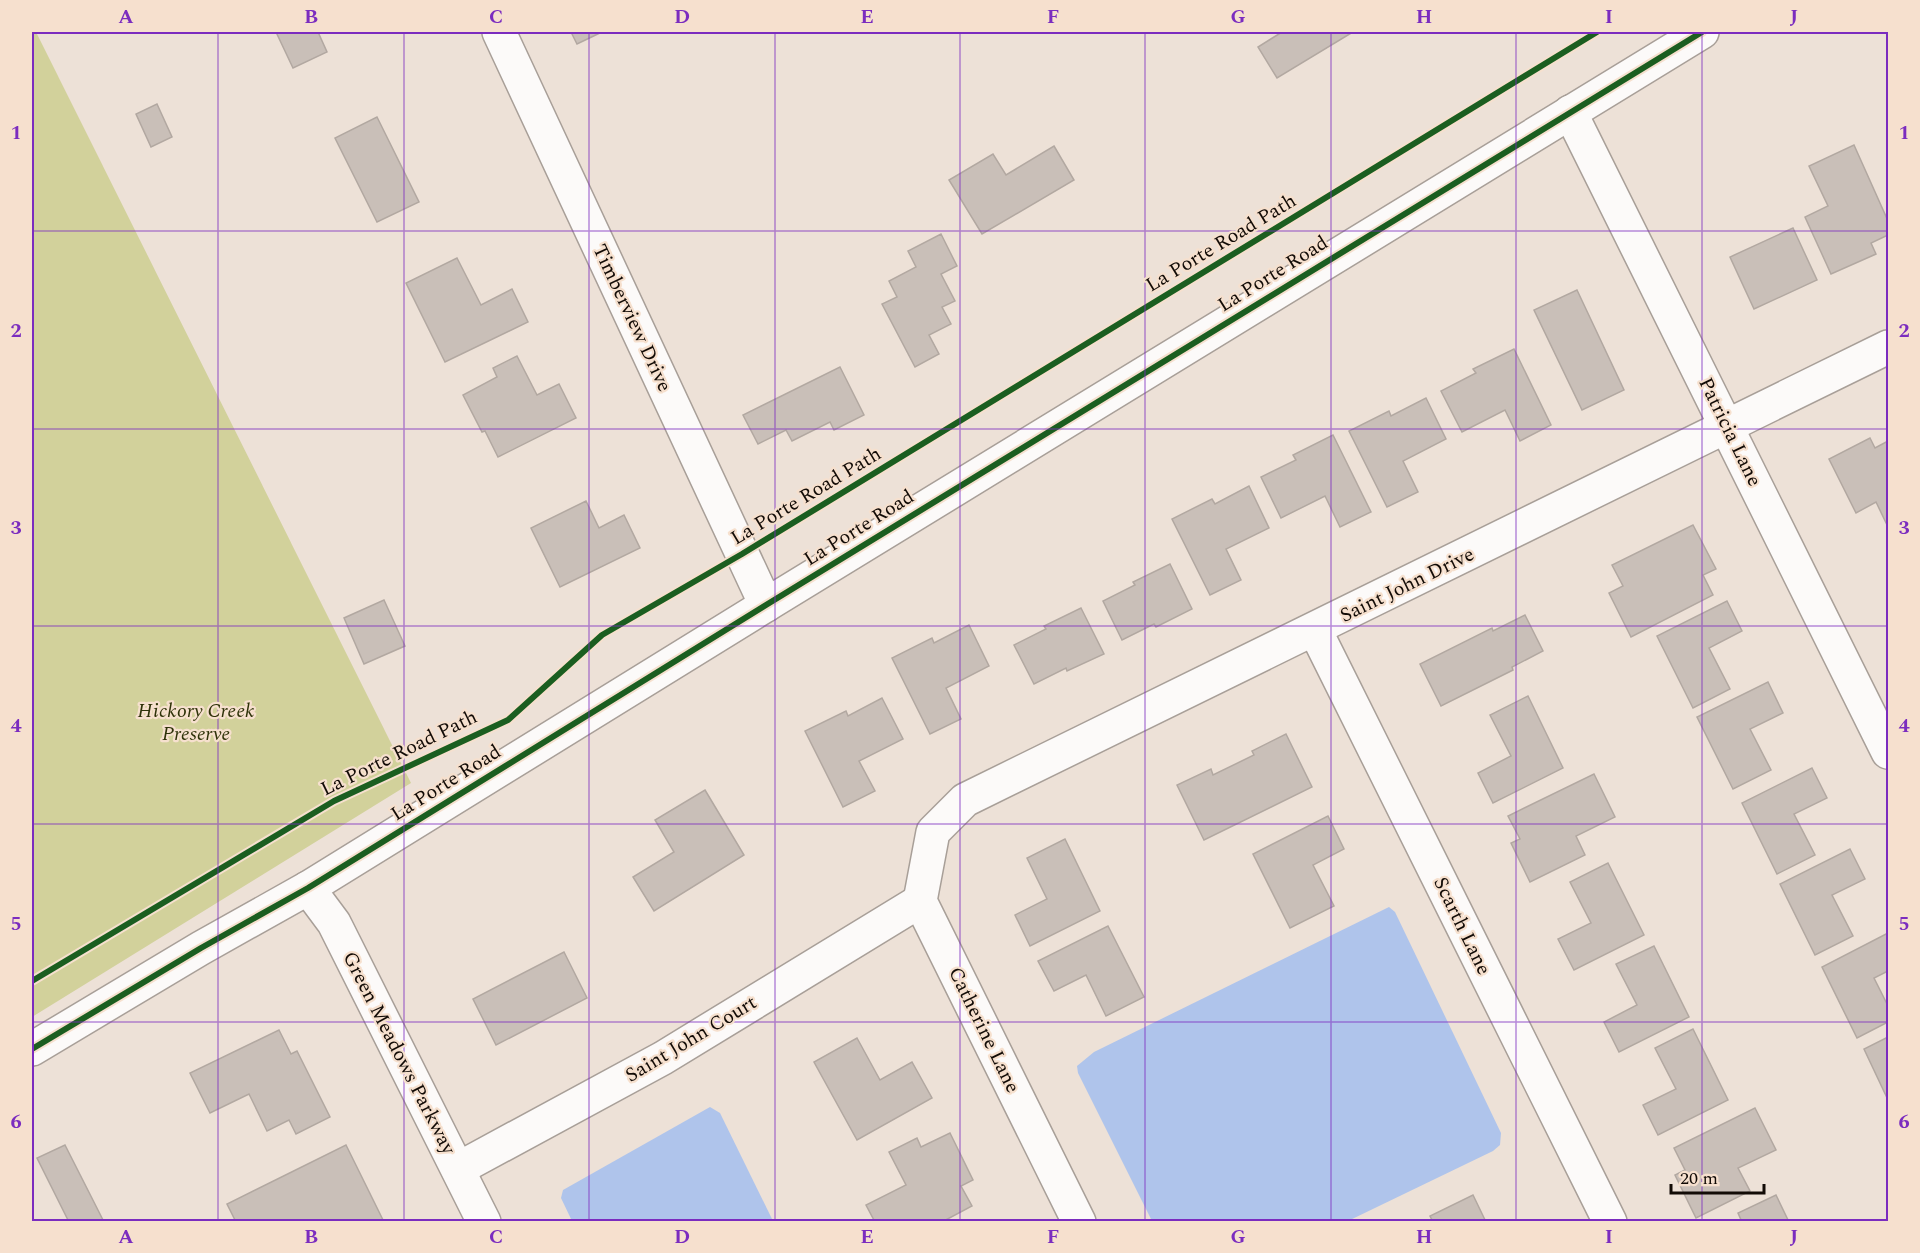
<svg xmlns="http://www.w3.org/2000/svg" width="1920" height="1253" viewBox="0 0 1920 1253" font-family="Spectral,serif">
  <rect width="100%" height="100%" fill="#ede1d7"/>
  <!-- green -->
  <polygon fill="#d2d19b" points="32,32 36,32 411,783 32,1017"/>
  <!-- water -->
  <g fill="#afc4eb">
    <polygon points="1389,907 1395,912 1501,1133 1500,1145 1493,1151 1348,1221 1152,1221 1078,1073 1077,1066 1094,1052"/>
    <polygon points="710,1107 720,1113 773,1221 572,1221 561,1198 563,1190"/>
  </g>
  <!-- building -->
  <g fill="#c9bfb8" stroke="#b2a8a1" stroke-width="1.5">
    <polygon points="276,32 318,32 327,52 293,68"/>
    <polygon points="571,32 602,32 577,44"/>
    <polygon points="1282,32 1353,32 1277,78 1258,47"/>
    <polygon points="157,104 172,137 151,147 136,114"/>
    <polygon points="377,117 419,202 377,222 335,138"/>
    <polygon points="1854,145 1888,221 1888,235 1871,243 1876,254 1831,274 1805,217 1828,206 1809,166"/>
    <polygon points="1054,146 1074,180 982,234 949,180 993,154 1006,175"/>
    <polygon points="1793,228 1817,280 1754,309 1730,257"/>
    <polygon points="941,234 957,266 941,274 955,301 942,307 951,324 929,335 939,354 915,367 882,304 897,297 889,281 916,267 908,251"/>
    <polygon points="457,258 481,305 512,289 528,322 445,362 406,283"/>
    <polygon points="1577,290 1624,390 1582,410 1534,310"/>
    <polygon points="1514,349 1551,425 1520,441 1505,410 1462,432 1441,391 1476,373 1473,369"/>
    <polygon points="517,356 537,395 559,384 576,418 498,457 485,431 482,432 463,395 497,377 493,368"/>
    <polygon points="840,367 864,415 834,430 830,422 792,441 786,430 758,444 743,415"/>
    <polygon points="1426,398 1446,439 1403,461 1418,492 1387,507 1349,431 1389,411 1391,416"/>
    <polygon points="1333,435 1371,512 1340,527 1325,496 1281,518 1261,477 1296,460 1293,455"/>
    <polygon points="1870,438 1875,448 1888,441 1888,527 1876,502 1856,513 1829,459"/>
    <polygon points="1249,486 1269,528 1226,549 1241,580 1210,595 1172,519 1212,499 1215,504"/>
    <polygon points="586,501 599,528 624,515 640,548 560,587 531,528"/>
    <polygon points="1693,525 1716,569 1703,575 1713,595 1631,637 1609,593 1623,586 1612,565"/>
    <polygon points="1170,564 1192,609 1156,627 1154,624 1122,640 1103,601 1135,585 1133,582"/>
    <polygon points="384,600 405,646 364,664 344,618"/>
    <polygon points="1727,601 1742,631 1709,648 1730,689 1693,708 1657,636"/>
    <polygon points="1081,608 1104,654 1067,671 1066,668 1034,684 1014,645 1046,629 1044,626"/>
    <polygon points="1525,615 1543,651 1512,667 1513,670 1441,706 1420,664 1492,628 1493,631"/>
    <polygon points="969,625 989,666 946,688 961,719 930,734 892,658 932,638 934,643"/>
    <polygon points="1768,682 1783,713 1750,729 1771,770 1733,789 1697,717"/>
    <polygon points="1528,696 1563,768 1493,803 1478,773 1511,756 1490,715"/>
    <polygon points="882,698 903,739 859,761 875,791 843,807 805,731 846,711 848,716"/>
    <polygon points="1286,734 1312,787 1204,840 1177,785 1211,769 1213,775 1254,755 1252,751"/>
    <polygon points="1812,768 1827,798 1794,814 1815,855 1777,874 1742,803"/>
    <polygon points="1594,774 1615,817 1576,836 1585,855 1530,882 1511,843 1520,839 1508,816"/>
    <polygon points="705,790 744,855 654,911 633,877 674,852 655,820"/>
    <polygon points="1328,816 1344,849 1313,865 1334,906 1290,928 1253,854"/>
    <polygon points="1065,839 1100,911 1030,946 1015,915 1047,899 1027,858"/>
    <polygon points="1850,849 1865,879 1832,895 1853,936 1815,955 1780,884"/>
    <polygon points="1608,863 1644,935 1574,970 1558,939 1591,923 1570,882"/>
    <polygon points="1108,926 1144,997 1106,1016 1086,975 1054,991 1038,961"/>
    <polygon points="1888,933 1888,971 1874,978 1888,1006 1888,1022 1857,1038 1822,967"/>
    <polygon points="1654,946 1689,1017 1619,1052 1604,1022 1637,1005 1616,964"/>
    <polygon points="564,952 587,998 496,1045 473,999"/>
    <polygon points="1693,1029 1728,1100 1658,1135 1643,1105 1676,1089 1655,1048"/>
    <polygon points="279,1030 291,1054 297,1051 330,1117 296,1134 289,1120 267,1131 249,1094 210,1113 190,1073"/>
    <polygon points="1888,1037 1888,1100 1864,1049"/>
    <polygon points="857,1038 880,1080 912,1062 932,1098 857,1140 814,1062"/>
    <polygon points="1755,1108 1776,1150 1738,1168 1750,1191 1696,1218 1675,1175 1685,1170 1674,1148"/>
    <polygon points="950,1133 973,1180 961,1186 972,1206 942,1222 875,1222 866,1205 906,1185 889,1152 917,1138 921,1147"/>
    <polygon points="65,1145 104,1222 69,1222 37,1158"/>
    <polygon points="346,1145 384,1222 236,1222 227,1204"/>
    <polygon points="1473,1195 1486,1222 1433,1222 1430,1216"/>
    <polygon points="1776,1195 1789,1222 1742,1222 1738,1213"/>
  </g>
  <g fill="none" stroke-linecap="round" stroke-linejoin="round">
    <defs>
      <g id="minor">
        <polyline points="499,32 766,605"/>
        <polyline points="1570,112 1888,752"/>
        <polyline points="1315,630 1610,1222"/>
        <polyline points="308,888 334,923 484,1222"/>
        <polyline points="32,1049 201,948 308,888 766,605 1702,32"/>
        <polyline points="458,1169 663,1058 920,901"/>
        <polyline points="1079,1222 920,901 933,832 965,800 1888,347"/>
      </g>
    </defs>
    <!-- minor casing -->
    <use href="#minor" stroke="#a89f98" stroke-width="36"/>
    <!-- minor -->
    <use href="#minor" stroke="#fcfaf9" stroke-width="33"/>
    <defs>
      <g id="cycleway">
        <polyline points="32,981 334,801 508,720 602,635 742,554 1597,32"/>
        <polyline points="32,1049 201,948 308,888 766,605 1702,32"/>
      </g>
    </defs>
    <!-- cycleway casing -->
    <use href="#cycleway" stroke="#f6e0ce" stroke-width="10"/>
    <!-- cycleway -->
    <use href="#cycleway" stroke="#1b5e20" stroke-width="6"/>
  </g>
  <!-- grid -->
  <path fill="none" stroke="#7b2cbf" stroke-width="1.5" stroke-opacity="0.55" d="M218,32V1222M404,32V1222M589,32V1222M775,32V1222M960,32V1222M1145,32V1222M1331,32V1222M1516,32V1222M1702,32V1222M32,231H1888M32,429H1888M32,626H1888M32,824H1888M32,1022H1888"/>
  <g text-anchor="middle" dominant-baseline="central" stroke-width="4.5" stroke-linejoin="round" paint-order="stroke">
    <!-- street labels -->
    <g font-size="20" fill="#120b06" stroke="#f6e0ce">
      <text transform="translate(1221 243) rotate(-31)">La Porte Road Path</text>
      <text transform="translate(1273 274) rotate(-32)">La Porte Road</text>
      <text transform="translate(632 318) rotate(65)">Timberview Drive</text>
      <text transform="translate(1730 432) rotate(64)">Patricia Lane</text>
      <text transform="translate(806 496) rotate(-31)">La Porte Road Path</text>
      <text transform="translate(859 528) rotate(-32)">La Porte Road</text>
      <text transform="translate(1407 585) rotate(-26)">Saint John Drive</text>
      <text transform="translate(399 753) rotate(-26)">La Porte Road Path</text>
      <text transform="translate(446 783) rotate(-32)">La Porte Road</text>
      <text transform="translate(1462 926) rotate(64)">Scarth Lane</text>
      <text transform="translate(984 1030) rotate(64)">Catherine Lane</text>
      <text transform="translate(691 1039) rotate(-31)">Saint John Court</text>
      <text transform="translate(399 1053) rotate(63)">Green Meadows Parkway</text>
    </g>
    <!-- park labels -->
    <g font-size="20" font-style="italic" fill="#2e3208" stroke="#f6e0ce">
      <text x="196" y="711">Hickory Creek<tspan x="196" dy="23">Preserve</tspan></text>
    </g>
  </g>
  <!-- border -->
  <rect width="1920" height="1253" fill="none" stroke="#f6e0ce" stroke-width="66"/>
  <!-- scale -->
  <path d="M1671 1184v9h93v-9" fill="none" stroke="#120b06" stroke-width="3"/>
  <text x="1680" y="1184" font-size="18" fill="#120b06" stroke="#f6e0ce" stroke-width="4.5" paint-order="stroke">20 m</text>
  <rect x="33" y="33" width="1854" height="1187" fill="none" stroke="#7b2cbf" stroke-width="2"/>
  <g font-size="20" text-anchor="middle" font-weight="bold" fill="#7b2cbf">
    <text x="126" y="23">A</text>
    <text x="311" y="23">B</text>
    <text x="496" y="23">C</text>
    <text x="682" y="23">D</text>
    <text x="867" y="23">E</text>
    <text x="1053" y="23">F</text>
    <text x="1238" y="23">G</text>
    <text x="1424" y="23">H</text>
    <text x="1609" y="23">I</text>
    <text x="1794" y="23">J</text>
    <text x="16" y="139">1</text>
    <text x="1904" y="139">1</text>
    <text x="16" y="337">2</text>
    <text x="1904" y="337">2</text>
    <text x="16" y="534">3</text>
    <text x="1904" y="534">3</text>
    <text x="16" y="732">4</text>
    <text x="1904" y="732">4</text>
    <text x="16" y="930">5</text>
    <text x="1904" y="930">5</text>
    <text x="16" y="1128">6</text>
    <text x="1904" y="1128">6</text>
    <text x="126" y="1243">A</text>
    <text x="311" y="1243">B</text>
    <text x="496" y="1243">C</text>
    <text x="682" y="1243">D</text>
    <text x="867" y="1243">E</text>
    <text x="1053" y="1243">F</text>
    <text x="1238" y="1243">G</text>
    <text x="1424" y="1243">H</text>
    <text x="1609" y="1243">I</text>
    <text x="1794" y="1243">J</text>
  </g>
</svg>
